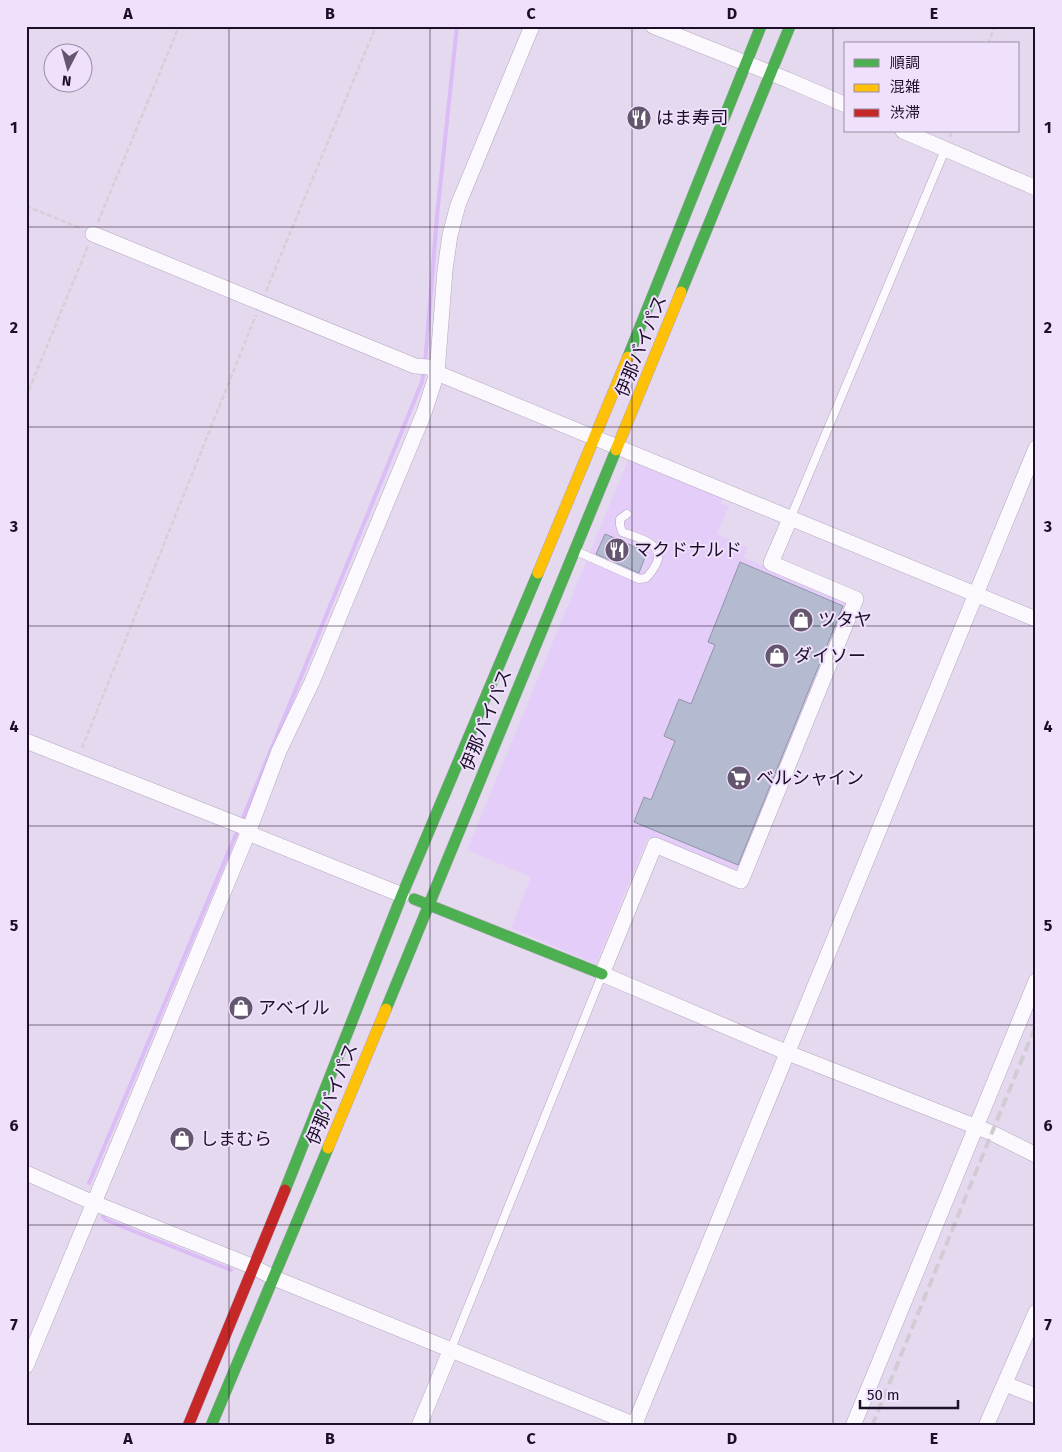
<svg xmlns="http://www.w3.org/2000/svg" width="1062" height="1452" viewBox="0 0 1062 1452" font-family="'Fira Sans','Noto Sans JP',sans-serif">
  <rect width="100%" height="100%" fill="#e5d9ef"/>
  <!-- built -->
  <polygon fill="#e4cdf8" points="628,460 723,498 720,504 729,506 717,534 747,547 744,558 840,598 846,603 847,608 741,867 730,870 648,837 596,964 511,928 531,877 467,850"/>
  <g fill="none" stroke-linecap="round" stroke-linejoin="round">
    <!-- stream -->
    <g stroke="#dcbcf6" stroke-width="4">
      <polyline points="425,364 437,216 457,26"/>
      <polyline points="243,818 422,382 424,370"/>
      <polyline points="89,1183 236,834"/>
      <polyline points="103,1216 106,1220 231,1270"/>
    </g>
  </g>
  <!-- building -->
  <g fill="#b4bacf" stroke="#8f94a8">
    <polygon points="605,534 647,552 639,573 596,554"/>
    <polygon points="740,562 843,606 738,865 634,822 644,797 651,800 675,741 664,736 679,699 691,704 715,645 708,642"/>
  </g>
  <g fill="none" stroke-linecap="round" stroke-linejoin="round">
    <defs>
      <g id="lane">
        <polyline points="790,519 945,150"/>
        <path d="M578,552L639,579L646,578C651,573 654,569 657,562C665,543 635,537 622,532L620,525V519L627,514"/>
        <polyline points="451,1349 602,975"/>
      </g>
      <g id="street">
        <polyline points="653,26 788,80 846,105"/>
        <polyline points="903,131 1036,188"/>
        <polyline points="93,234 415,366 429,367 437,373 1036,619"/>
        <polyline points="790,519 771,563 856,599 741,881 655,845 602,974 788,1053 992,1133 1036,1155"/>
        <polyline points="26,741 244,827 248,833 402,895"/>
        <polyline points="26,1173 94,1203 254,1267 274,1278 638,1426"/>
        <polyline points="26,1366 248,833 279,751 312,682 424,413 437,373 445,270 450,235 458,205 532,26"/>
        <polyline points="1005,1384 1036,1396"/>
        <polyline points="419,1426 451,1349"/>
        <polyline points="634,1426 1036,448"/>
        <polyline points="853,1426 1036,981"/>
        <polyline points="986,1426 1036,1312"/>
      </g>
      <g id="fast">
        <polyline points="681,292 790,26"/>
        <polyline points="628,357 761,26"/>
        <polyline points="414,899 602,974"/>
        <polyline points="386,1009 616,450"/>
        <polyline points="285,1190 402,895 538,573"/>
        <polyline points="211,1426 328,1148"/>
      </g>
      <g id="slow">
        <polyline points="616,450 681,292"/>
        <polyline points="538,573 628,357"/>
        <polyline points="328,1148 386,1009"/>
      </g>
      <polyline id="jam" points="188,1426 285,1190"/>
    </defs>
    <!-- lane casing -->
    <use href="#lane" stroke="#b4a7be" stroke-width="9"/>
    <!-- street casing -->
    <use href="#street" stroke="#b4a7be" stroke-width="16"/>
    <!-- fast casing -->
    <use href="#fast" stroke="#b4a7be" stroke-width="12"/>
    <!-- slow casing -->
    <use href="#slow" stroke="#b4a7be" stroke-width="12"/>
    <!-- jam casing -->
    <use href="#jam" stroke="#b4a7be" stroke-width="12"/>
    <!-- path -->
    <g stroke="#d3d0d6" stroke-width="2.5" stroke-dasharray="5 2.5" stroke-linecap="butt">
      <polyline points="988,44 995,26"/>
      <polyline points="950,137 952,131"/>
      <polyline points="26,206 80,228"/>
      <polyline points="98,222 179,26"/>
      <polyline points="266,291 376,26"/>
      <polyline points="26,397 88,246"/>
      <polyline points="82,748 256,315"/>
    </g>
    <!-- lane -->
    <use href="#lane" stroke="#fbf9fd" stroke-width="8"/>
    <!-- street -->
    <use href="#street" stroke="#fbf9fd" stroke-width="15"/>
    <!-- fast -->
    <use href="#fast" stroke="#4caf50" stroke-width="11"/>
    <!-- slow -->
    <use href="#slow" stroke="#ffc107" stroke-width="11"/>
    <!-- jam -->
    <use href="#jam" stroke="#c62828" stroke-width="11"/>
    <!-- rail -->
    <polyline stroke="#d1ccd4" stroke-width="4" stroke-dasharray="10 5" stroke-linecap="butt" points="872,1426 1036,1025"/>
  </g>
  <!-- grid -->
  <path fill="none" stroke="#1d0f28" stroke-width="1" stroke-opacity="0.55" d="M229,26V1426M430,26V1426M632,26V1426M833,26V1426M26,227H1036M26,427H1036M26,626H1036M26,826H1036M26,1025H1036M26,1225H1036"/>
  <!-- icons -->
  <defs>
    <symbol id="restaurant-disc" viewBox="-11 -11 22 22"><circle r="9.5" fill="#63566e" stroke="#efe0fc"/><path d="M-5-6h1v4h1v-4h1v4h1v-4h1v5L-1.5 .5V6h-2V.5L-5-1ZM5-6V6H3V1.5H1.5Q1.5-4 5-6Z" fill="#fff"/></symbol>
    <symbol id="shop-disc" viewBox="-11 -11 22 22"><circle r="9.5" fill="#63566e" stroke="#efe0fc"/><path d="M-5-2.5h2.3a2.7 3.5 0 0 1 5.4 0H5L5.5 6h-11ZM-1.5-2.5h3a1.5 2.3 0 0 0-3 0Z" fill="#fff"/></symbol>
    <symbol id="supermarket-disc" viewBox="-11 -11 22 22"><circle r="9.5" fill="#63566e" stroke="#efe0fc"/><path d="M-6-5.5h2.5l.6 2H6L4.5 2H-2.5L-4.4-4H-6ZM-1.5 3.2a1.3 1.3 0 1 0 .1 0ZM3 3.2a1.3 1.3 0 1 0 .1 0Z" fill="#fff"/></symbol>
  </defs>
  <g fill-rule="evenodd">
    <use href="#restaurant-disc" x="625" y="104" width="28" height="28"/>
    <use href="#restaurant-disc" x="603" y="536" width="28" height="28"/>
    <use href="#shop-disc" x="787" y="606" width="28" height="28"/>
    <use href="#shop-disc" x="763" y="642" width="28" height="28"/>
    <use href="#supermarket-disc" x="725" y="764" width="28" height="28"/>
    <use href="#shop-disc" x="227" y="994" width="28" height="28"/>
    <use href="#shop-disc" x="168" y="1125" width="28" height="28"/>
  </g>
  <g text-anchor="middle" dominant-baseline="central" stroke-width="4" stroke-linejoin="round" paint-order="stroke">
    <!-- poi labels -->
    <g font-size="18" fill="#1d0f28" stroke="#efe0fc" text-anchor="start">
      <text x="656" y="118">はま寿司</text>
      <text x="634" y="550">マクドナルド</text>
      <text x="818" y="620">ツタヤ</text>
      <text x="794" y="656">ダイソー</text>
      <text x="756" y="778">ベルシャイン</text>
      <text x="258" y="1008">アベイル</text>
      <text x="200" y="1139">しまむら</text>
    </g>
    <!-- street labels -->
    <g font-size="18" fill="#1d0f28" stroke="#efe0fc">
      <text transform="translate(641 346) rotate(-68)">伊那バイパス</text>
      <text transform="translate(486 720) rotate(-68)">伊那バイパス</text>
      <text transform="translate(332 1094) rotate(-68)">伊那バイパス</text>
    </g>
  </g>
  <!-- border -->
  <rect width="1062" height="1452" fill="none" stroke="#efe0fc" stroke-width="55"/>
  <!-- legend -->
  <rect x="844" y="42" width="175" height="90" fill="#efe0fc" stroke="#9b8ca7"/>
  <rect x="854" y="59" width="25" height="8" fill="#4caf50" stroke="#9b8ca7"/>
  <text x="890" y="68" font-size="15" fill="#1d0f28">順調</text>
  <rect x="854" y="84" width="25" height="8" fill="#ffc107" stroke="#9b8ca7"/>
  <text x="890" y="92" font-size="15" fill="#1d0f28">混雑</text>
  <rect x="854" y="109" width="25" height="8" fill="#c62828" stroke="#9b8ca7"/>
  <text x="890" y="118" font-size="15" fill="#1d0f28">渋滞</text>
  <!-- north arrow -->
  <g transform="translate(68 68) rotate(186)"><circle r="24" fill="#efe0fc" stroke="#9b8ca7"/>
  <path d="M0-4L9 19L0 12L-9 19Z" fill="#63566e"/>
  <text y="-8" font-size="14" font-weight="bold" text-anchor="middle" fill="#1d0f28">N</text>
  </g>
  <!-- scale -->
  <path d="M860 1400v8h98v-8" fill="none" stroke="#1d0f28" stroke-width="2.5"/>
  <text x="867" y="1400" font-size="15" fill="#1d0f28" stroke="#efe0fc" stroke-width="4" paint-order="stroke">50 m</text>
  <rect x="28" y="28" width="1006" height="1396" fill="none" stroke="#1d0f28" stroke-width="2"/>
  <g font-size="16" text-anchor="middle" font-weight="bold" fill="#1d0f28">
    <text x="128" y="19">A</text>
    <text x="330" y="19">B</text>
    <text x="531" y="19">C</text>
    <text x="732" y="19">D</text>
    <text x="934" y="19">E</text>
    <text x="14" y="133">1</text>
    <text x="1048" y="133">1</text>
    <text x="14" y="333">2</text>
    <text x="1048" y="333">2</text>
    <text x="14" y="532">3</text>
    <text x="1048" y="532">3</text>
    <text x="14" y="732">4</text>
    <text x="1048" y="732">4</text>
    <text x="14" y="931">5</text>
    <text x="1048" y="931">5</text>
    <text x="14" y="1131">6</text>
    <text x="1048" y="1131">6</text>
    <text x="14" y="1330">7</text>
    <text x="1048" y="1330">7</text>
    <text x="128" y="1444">A</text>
    <text x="330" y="1444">B</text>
    <text x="531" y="1444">C</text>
    <text x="732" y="1444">D</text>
    <text x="934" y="1444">E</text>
  </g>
</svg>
